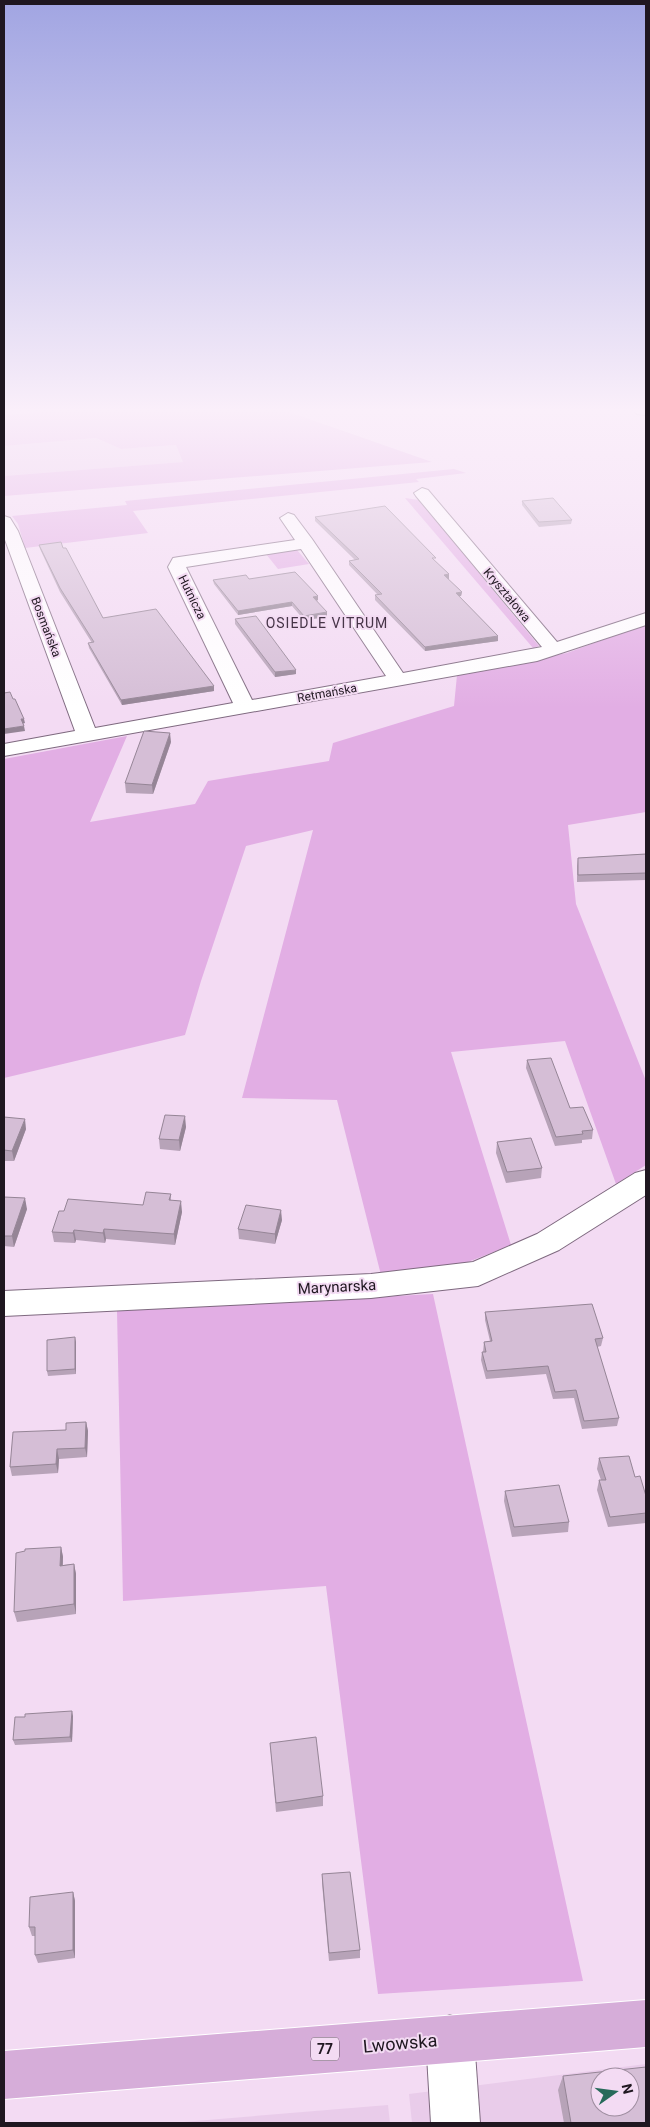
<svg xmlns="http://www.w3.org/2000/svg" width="650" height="2127" viewBox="0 0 650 2127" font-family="Roboto,sans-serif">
  <rect width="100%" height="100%" fill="#f3dbf3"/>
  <!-- built -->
  <g fill="#e9ccea" fill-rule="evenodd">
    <polygon points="96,438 121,449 176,445 184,462 4,476 4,446"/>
    <path d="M646,2064V2123H412L409,2094ZM600,2077H630V2107H600Z"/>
    <polygon points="388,2105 390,2123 171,2123"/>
  </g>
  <!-- green -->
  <g fill="#e2aee4">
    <polygon points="63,411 286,411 432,462 4,496 4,476 183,462 176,445 121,449 96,438 4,446 4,415"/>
    <polygon points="454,469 466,473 416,479 419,482 133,511 148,533 25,548 18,524 12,516 127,505 125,501"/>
    <polygon points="405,498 419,500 539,646 533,648"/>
    <polygon points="297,550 309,564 278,569 266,554"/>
    <polygon points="646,624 646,812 568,825 576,904 646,1081 646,1165 616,1184 565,1041 451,1052 511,1245 468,1262 381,1275 337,1100 242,1098 313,830 246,846 201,981 185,1035 4,1078 4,759 127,736 90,822 195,804 208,781 329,761 333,743 454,706 457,675 567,653"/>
    <polygon points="433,1294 583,1981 378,1994 326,1586 123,1601 117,1311"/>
  </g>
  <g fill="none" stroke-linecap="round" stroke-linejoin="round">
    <defs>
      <g id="minor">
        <polygon points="635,411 646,411 646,415 637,414"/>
        <path d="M422,488L428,490L557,642L646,613V625L537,661L4,756V744L75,731L4,537V516L10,518L18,531L95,728L233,703L168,567L173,558L179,557L295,540L280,518L288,513L294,515L312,539L403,673L542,647L416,496L414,493ZM301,549L386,676L252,700L186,567Z"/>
        <polygon points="646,1170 646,1195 559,1250 478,1286 371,1298 4,1316 4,1291 371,1274 473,1262 537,1234 635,1173"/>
        <polygon points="450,2015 467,2022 474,2039 480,2123 431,2123 426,2039 433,2022"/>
      </g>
      <polygon id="major" points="646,2000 646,2047 4,2099 4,2051"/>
    </defs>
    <!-- minor casing -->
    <use href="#minor" stroke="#7e697f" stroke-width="2"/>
    <!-- major casing -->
    <use href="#major" stroke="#fff" stroke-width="2"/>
    <!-- minor -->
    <use href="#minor" fill="#fff" fill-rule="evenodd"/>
    <!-- major -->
    <use href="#major" fill="#d6add9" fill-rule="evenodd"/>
  </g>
  <!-- wall -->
  <g fill="#b7a3b8">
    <polygon points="522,501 572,520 571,524 539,527 522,505"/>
    <polygon points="315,517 436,562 449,579 448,579 462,592 461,596 459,596 498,636 498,641 425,651 375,600 375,595 378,595 349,565 349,561 355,560 315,521"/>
    <polygon points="39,545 63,548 103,618 214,686 214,691 122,705 89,648 88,643 92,643 60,592 40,549"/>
    <polygon points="249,579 318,596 318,600 317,601 327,617 304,620 292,606 238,615 214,584 213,580"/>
    <polygon points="235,619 296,674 275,677 235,624"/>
    <polygon points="171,742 153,794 126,793 125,783"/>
    <polygon points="646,854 646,880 577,882 577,866 578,858"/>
    <polygon points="527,1060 570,1108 593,1130 592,1139 582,1140 582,1143 555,1146 526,1068"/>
    <polygon points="4,1117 26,1129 14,1161 4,1161"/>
    <polygon points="186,1127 180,1151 160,1149 159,1139"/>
    <polygon points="497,1142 542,1168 541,1178 506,1183 496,1153"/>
    <polygon points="171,1194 171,1200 182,1212 175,1245 106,1239 105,1243 76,1240 75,1243 54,1242 52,1232 143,1205"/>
    <polygon points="4,1197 27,1209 14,1247 4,1246"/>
    <polygon points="282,1220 275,1244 239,1239 238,1229"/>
    <polygon points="485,1312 603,1338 601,1346 597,1347 619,1418 617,1426 582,1429 574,1398 553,1399 546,1374 486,1379 481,1360 482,1352 483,1352 484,1342 490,1341 485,1320"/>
    <polygon points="76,1342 76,1374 48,1376 47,1371"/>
    <polygon points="86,1422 88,1431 87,1457 59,1459 58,1473 12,1476 10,1467 66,1430"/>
    <polygon points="599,1458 635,1477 646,1496 646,1523 608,1527 597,1490 599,1480 601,1480 597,1469"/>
    <polygon points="505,1491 569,1522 568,1532 512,1537 504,1501"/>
    <polygon points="61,1547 63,1557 63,1565 74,1564 76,1574 76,1614 17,1622 14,1612"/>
    <polygon points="73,1716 72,1742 15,1745 13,1740"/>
    <polygon points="270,1743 323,1796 323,1806 276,1812"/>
    <polygon points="322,1874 360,1950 360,1958 329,1961 322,1883"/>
    <polygon points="73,1892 75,1901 75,1958 38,1963 35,1955 35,1936 32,1936 29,1927"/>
    <polygon points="563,2076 646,2123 564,2123 558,2090"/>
  </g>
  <!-- shaded-wall -->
  <g fill="#958596">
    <polygon points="449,574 449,579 443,579 444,575"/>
    <polygon points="462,592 461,596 456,597 456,593"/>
    <polygon points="318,596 318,600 313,601 313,597"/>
    <polygon points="292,602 292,606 238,615 238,611"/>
    <polygon points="327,612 327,617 304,620 304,616"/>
    <polygon points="498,636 498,641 425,651 425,647"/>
    <polygon points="296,670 296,674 275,677 275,672"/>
    <polygon points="214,686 214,691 122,705 121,700"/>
    <polygon points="21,719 24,719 25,723 22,724"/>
    <polygon points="24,726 25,731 4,734 4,729"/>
    <polygon points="170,733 171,742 153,794 152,785"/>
    <polygon points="185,1116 186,1127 180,1151 179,1140"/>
    <polygon points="25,1119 26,1129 14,1161 12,1151"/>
    <polygon points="25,1198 27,1209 14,1247 12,1236"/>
    <polygon points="181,1201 182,1212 175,1245 174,1234"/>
    <polygon points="281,1210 282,1220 275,1244 275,1234"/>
    <polygon points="104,1229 106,1239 105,1243 103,1233"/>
    <polygon points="74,1230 76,1240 75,1243 73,1233"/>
    <polygon points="75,1337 76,1342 76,1374 75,1369"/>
    <polygon points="86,1422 88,1431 87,1457 85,1448"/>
    <polygon points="57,1449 59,1459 58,1473 56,1464"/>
    <polygon points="61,1547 63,1557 62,1576 60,1566"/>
    <polygon points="74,1564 76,1574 76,1614 74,1604"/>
    <polygon points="72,1711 73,1716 72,1742 70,1737"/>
    <polygon points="73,1892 75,1901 75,1958 73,1950"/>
  </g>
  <!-- building -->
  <g fill="#d5bed6" stroke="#958596" fill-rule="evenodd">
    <polygon points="553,498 572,520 539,522 522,501"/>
    <polygon points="385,506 436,558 432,558 449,574 444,575 462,592 456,593 498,636 425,647 375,595 382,594 349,561 359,559 315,517"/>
    <polygon points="61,542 63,548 66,548 103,618 156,609 214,686 121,700 88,643 94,642 60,588 39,545"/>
    <polygon points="295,572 318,596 313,597 327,612 304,616 292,602 238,611 213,580 246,575 249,579"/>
    <polygon points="256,616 296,670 275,672 235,619"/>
    <polygon points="10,692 13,699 15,699 24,719 21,719 24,726 4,729 4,693"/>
    <polygon points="144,731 170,733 152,785 125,783"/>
    <polygon points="646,854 646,873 578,875 578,858"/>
    <polygon points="551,1058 570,1108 583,1107 593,1130 582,1131 583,1134 556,1137 527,1060"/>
    <polygon points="165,1115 185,1116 179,1140 159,1139"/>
    <polygon points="4,1117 25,1119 12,1151 4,1150"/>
    <polygon points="531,1138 542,1168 507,1172 497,1142"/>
    <polygon points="146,1192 171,1194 169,1200 181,1201 174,1234 104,1229 103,1233 74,1230 73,1233 52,1232 59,1211 64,1211 68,1199 143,1205"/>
    <polygon points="4,1197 25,1198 12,1236 4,1236"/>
    <polygon points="246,1205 281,1210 275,1234 238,1229"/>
    <polygon points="592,1304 603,1338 595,1339 619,1418 584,1421 576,1390 555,1392 548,1366 487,1371 482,1352 486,1352 484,1342 492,1341 485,1312"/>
    <polygon points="75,1337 75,1369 47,1371 47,1340"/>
    <polygon points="86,1422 85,1448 57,1449 56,1464 10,1467 13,1432 66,1430 66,1423"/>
    <polygon points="629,1456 635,1477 640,1476 646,1496 646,1513 610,1517 599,1480 606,1480 599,1458"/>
    <polygon points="559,1485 569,1522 514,1527 505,1491"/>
    <polygon points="61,1547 60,1566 74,1564 74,1604 14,1612 16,1553 25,1551 25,1549"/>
    <polygon points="72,1711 70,1737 13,1740 15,1717 25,1717 25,1714"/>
    <polygon points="316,1737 323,1796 276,1803 270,1743"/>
    <polygon points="350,1872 360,1950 329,1953 322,1874"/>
    <polygon points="73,1892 73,1950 35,1955 35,1927 29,1927 30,1897"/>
    <path d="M646,2067V2123H571L563,2076ZM600,2077H630V2107H600Z"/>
  </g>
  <!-- sky -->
  <linearGradient id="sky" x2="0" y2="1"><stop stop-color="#a1a5e2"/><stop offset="0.58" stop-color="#faeffa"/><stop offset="1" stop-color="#faeffa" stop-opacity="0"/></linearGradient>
  <rect width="650" height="708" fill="url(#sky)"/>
  <g text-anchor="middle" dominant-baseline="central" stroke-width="4" stroke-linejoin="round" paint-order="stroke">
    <!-- far-street labels -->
    <g font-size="12" fill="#1f1720" stroke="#f3dbf3">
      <text transform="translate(507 595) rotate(50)">Kryształowa</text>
      <text transform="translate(192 597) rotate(64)">Hutnicza</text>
      <text transform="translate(46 627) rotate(69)">Bosmańska</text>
      <text transform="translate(327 693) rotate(-10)">Retmańska</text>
    </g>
    <!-- far-neighbourhood labels -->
    <g font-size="14" letter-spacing="1" fill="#463447" stroke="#f3dbf3">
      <text x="327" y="623">OSIEDLE VITRUM</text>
    </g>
    <!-- shield labels -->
    <rect fill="#f3dbf3" stroke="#5f525f" stroke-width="1" x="311" y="2037.5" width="28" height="23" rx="4"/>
    <g font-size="14" font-weight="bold" fill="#1f1720">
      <text x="325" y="2049">77</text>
    </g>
    <!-- street labels -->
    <g font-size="15" fill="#1f1720" stroke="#f3dbf3">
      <text transform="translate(337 1287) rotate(-3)">Marynarska</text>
    </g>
    <!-- near-street labels -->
    <g font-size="18" fill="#1f1720" stroke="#f3dbf3">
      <text transform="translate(400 2043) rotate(-5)">Lwowska</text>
    </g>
  </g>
  <!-- border -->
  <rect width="650" height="2127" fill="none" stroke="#1f1720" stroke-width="10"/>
  <!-- north arrow -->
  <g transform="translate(615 2092) rotate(76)"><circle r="24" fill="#f3dbf3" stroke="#9e8d9f"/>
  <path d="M0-4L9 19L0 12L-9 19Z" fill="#276a5a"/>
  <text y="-8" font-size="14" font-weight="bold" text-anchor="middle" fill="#1f1720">N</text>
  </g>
</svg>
